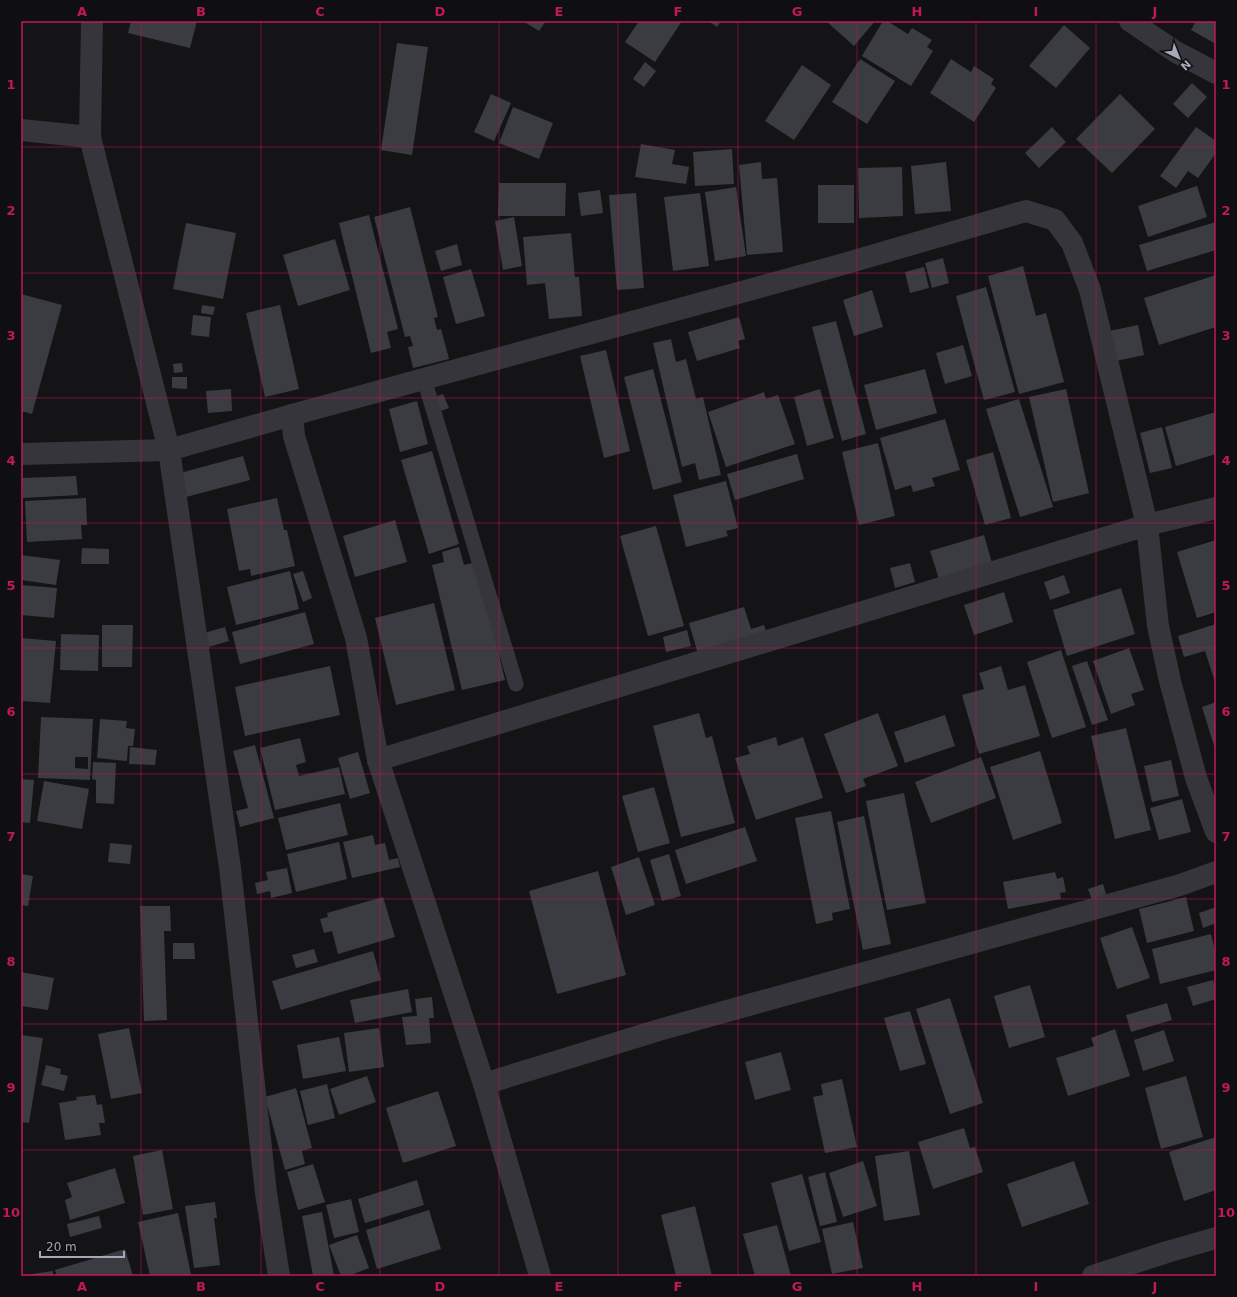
<svg xmlns="http://www.w3.org/2000/svg" width="1237" height="1297" viewBox="0 0 1237 1297" font-family="'DejaVu Sans',sans-serif">
  <rect width="100%" height="100%" fill="#141416"/>
  <!-- building -->
  <g fill="#3b3c41" fill-rule="evenodd">
    <polygon points="131,21 197,21 190,48 128,33"/>
    <polygon points="523,21 546,21 539,31"/>
    <polygon points="639,21 682,21 655,62 625,42"/>
    <polygon points="708,21 721,21 717,27"/>
    <polygon points="826,21 875,21 854,46"/>
    <polygon points="883,21 887,21 908,34 912,28 932,40 927,47 933,51 911,86 862,56"/>
    <polygon points="1196,21 1216,21 1216,44 1191,30"/>
    <polygon points="1064,25 1090,48 1056,88 1029,66"/>
    <polygon points="397,43 428,47 412,155 381,150"/>
    <polygon points="860,59 895,81 867,124 832,102"/>
    <polygon points="951,59 971,72 974,66 994,79 991,84 996,88 974,122 930,93"/>
    <polygon points="645,62 656,71 644,87 633,79"/>
    <polygon points="802,65 831,85 794,140 765,121"/>
    <polygon points="1192,83 1207,97 1188,118 1173,104"/>
    <polygon points="491,94 511,103 494,141 474,132"/>
    <polygon points="1120,94 1155,129 1112,173 1076,139"/>
    <polygon points="513,107 553,123 539,159 499,143"/>
    <polygon points="1052,127 1066,142 1039,168 1025,153"/>
    <polygon points="1196,127 1216,141 1216,153 1198,178 1188,171 1176,188 1160,176"/>
    <polygon points="641,144 675,150 672,164 689,167 686,184 635,177"/>
    <polygon points="732,149 734,184 695,186 693,152"/>
    <polygon points="761,162 762,179 777,178 783,252 747,255 739,165"/>
    <polygon points="946,162 951,211 915,214 911,166"/>
    <polygon points="902,167 903,216 859,218 858,168"/>
    <polygon points="499,183 566,183 565,216 498,216"/>
    <rect x="818" y="185" width="36" height="38"/>
    <polygon points="1197,186 1207,217 1148,237 1138,206"/>
    <polygon points="736,187 746,256 715,261 705,192"/>
    <polygon points="600,190 603,213 581,216 578,193"/>
    <polygon points="636,193 644,288 617,290 609,195"/>
    <polygon points="700,193 709,266 673,271 664,197"/>
    <polygon points="410,207 438,317 434,318 437,330 441,329 449,359 413,368 408,347 413,346 410,336 405,337 374,217"/>
    <polygon points="369,215 398,329 387,332 391,348 371,353 339,223"/>
    <polygon points="514,217 522,266 503,270 495,221"/>
    <polygon points="1216,222 1216,250 1147,271 1139,245"/>
    <polygon points="186,223 236,233 223,299 173,289"/>
    <polygon points="571,233 575,277 579,277 582,316 549,319 545,283 527,285 523,237"/>
    <polygon points="335,239 350,290 298,306 283,255"/>
    <polygon points="457,244 462,265 441,271 435,251"/>
    <polygon points="943,258 949,283 932,288 925,263"/>
    <polygon points="1023,266 1036,316 1046,313 1064,382 1019,394 988,276"/>
    <polygon points="924,267 929,288 910,293 905,272"/>
    <polygon points="471,269 485,316 456,324 443,277"/>
    <polygon points="1216,275 1216,327 1159,345 1144,298"/>
    <polygon points="986,287 1015,392 984,400 956,296"/>
    <polygon points="872,290 883,327 854,336 843,300"/>
    <polygon points="21,294 62,305 32,414 21,411"/>
    <polygon points="202,305 215,307 213,315 201,313"/>
    <polygon points="280,305 299,389 265,397 246,313"/>
    <polygon points="193,315 211,317 209,337 191,335"/>
    <polygon points="739,317 745,339 738,341 740,348 697,361 688,332"/>
    <polygon points="836,321 866,434 842,441 812,327"/>
    <polygon points="1138,325 1144,355 1116,361 1109,331"/>
    <polygon points="671,339 676,362 686,359 696,399 703,397 721,475 699,480 695,463 682,467 653,343"/>
    <polygon points="963,345 972,376 945,384 936,353"/>
    <polygon points="606,350 630,451 604,458 580,356"/>
    <polygon points="182,363 183,372 174,373 173,364"/>
    <polygon points="653,369 682,482 653,490 624,377"/>
    <polygon points="925,369 937,413 876,430 864,385"/>
    <polygon points="172,377 187,377 187,389 172,388"/>
    <polygon points="231,389 232,411 208,413 206,391"/>
    <polygon points="820,389 834,438 807,446 794,397"/>
    <polygon points="1066,389 1089,493 1053,502 1029,397"/>
    <polygon points="764,392 766,399 778,395 795,444 726,467 708,412"/>
    <polygon points="443,394 449,408 438,412 432,398"/>
    <polygon points="1019,399 1053,507 1020,517 986,409"/>
    <polygon points="417,401 428,444 400,452 389,409"/>
    <polygon points="1216,412 1216,454 1176,466 1165,427"/>
    <polygon points="945,419 960,470 932,478 935,486 913,492 911,485 895,490 880,438"/>
    <polygon points="1162,427 1172,468 1150,473 1140,433"/>
    <polygon points="878,443 895,516 859,525 842,452"/>
    <polygon points="432,451 459,544 429,554 401,460"/>
    <polygon points="993,452 1011,518 985,525 966,460"/>
    <polygon points="797,454 804,479 735,500 727,474"/>
    <polygon points="243,456 250,480 186,497 180,473"/>
    <polygon points="76,476 78,495 23,498 22,478"/>
    <polygon points="726,481 738,528 726,531 728,536 686,547 673,495"/>
    <polygon points="86,498 87,525 81,525 82,539 27,542 25,501"/>
    <polygon points="277,498 284,530 287,530 295,566 251,576 250,569 239,571 227,509"/>
    <polygon points="395,520 407,562 355,577 343,536"/>
    <polygon points="656,526 684,626 648,636 620,536"/>
    <polygon points="984,535 992,563 939,579 930,551"/>
    <polygon points="1216,540 1216,612 1197,618 1177,552"/>
    <polygon points="459,547 464,565 477,562 505,680 462,690 432,565 444,562 442,552"/>
    <polygon points="82,548 109,549 109,564 81,564"/>
    <polygon points="21,555 60,560 56,585 21,580"/>
    <polygon points="910,563 915,582 895,588 890,568"/>
    <polygon points="290,571 299,609 236,625 227,587"/>
    <polygon points="303,571 312,598 303,602 293,574"/>
    <polygon points="1064,575 1070,593 1050,600 1044,582"/>
    <polygon points="21,585 57,588 54,618 21,615"/>
    <polygon points="1121,588 1135,634 1067,656 1053,610"/>
    <polygon points="1004,592 1013,622 974,635 964,605"/>
    <polygon points="434,603 455,690 396,705 375,618"/>
    <polygon points="744,607 751,629 764,625 767,634 698,654 689,623"/>
    <polygon points="305,612 314,644 240,664 232,632"/>
    <polygon points="1216,624 1216,685 1205,651 1184,657 1178,636"/>
    <polygon points="102,625 133,625 132,667 102,667"/>
    <polygon points="225,627 229,641 205,648 201,634"/>
    <polygon points="687,630 691,646 666,652 663,637"/>
    <polygon points="61,634 99,635 98,671 60,670"/>
    <polygon points="21,638 56,641 50,703 21,701"/>
    <polygon points="1129,648 1144,690 1131,694 1135,705 1111,714 1093,661"/>
    <polygon points="1061,650 1086,727 1052,738 1027,662"/>
    <polygon points="1087,661 1108,720 1092,725 1072,666"/>
    <polygon points="330,666 340,715 245,736 235,687"/>
    <polygon points="1001,666 1008,690 1025,685 1040,736 979,754 962,695 984,689 979,673"/>
    <polygon points="1216,702 1216,752 1202,707"/>
    <polygon points="699,713 706,738 712,736 735,823 681,837 653,726"/>
    <polygon points="878,713 898,766 863,779 866,786 846,793 824,734"/>
    <polygon points="945,715 955,746 905,763 894,732"/>
    <path d="M41,717L93,719L90,780L38,778ZM75,757H88V769L75,768Z"/>
    <polygon points="100,719 127,721 126,728 135,729 133,746 128,746 127,761 97,758"/>
    <polygon points="1126,728 1151,830 1115,839 1091,736"/>
    <polygon points="776,737 778,746 803,737 823,798 756,820 735,758 750,754 747,746"/>
    <polygon points="300,738 306,762 296,765 299,776 339,767 345,794 275,810 260,748"/>
    <polygon points="255,745 274,818 240,827 236,811 248,808 233,751"/>
    <polygon points="130,747 157,750 155,765 129,764"/>
    <polygon points="1040,751 1062,823 1013,840 990,767"/>
    <polygon points="358,752 370,793 350,799 338,758"/>
    <polygon points="981,757 996,798 931,823 915,782"/>
    <polygon points="1171,760 1179,796 1152,802 1144,766"/>
    <polygon points="93,762 116,763 114,804 96,803 96,780 92,779"/>
    <polygon points="21,779 34,780 30,823 21,822"/>
    <polygon points="44,781 89,789 82,829 37,821"/>
    <polygon points="654,787 670,843 638,852 622,796"/>
    <polygon points="904,793 926,903 887,910 866,801"/>
    <polygon points="1182,799 1191,832 1159,840 1150,808"/>
    <polygon points="340,803 348,835 286,850 278,818"/>
    <polygon points="831,811 850,909 832,913 833,920 816,924 795,818"/>
    <polygon points="864,816 891,944 863,950 837,822"/>
    <polygon points="745,827 757,861 686,884 675,850"/>
    <polygon points="373,835 375,845 385,843 389,860 398,858 400,867 352,878 343,842"/>
    <polygon points="339,842 347,879 296,892 287,854"/>
    <polygon points="110,843 132,845 130,864 108,862"/>
    <polygon points="669,854 681,896 662,901 650,860"/>
    <polygon points="639,857 655,905 626,915 611,867"/>
    <polygon points="287,868 292,893 271,898 270,891 257,894 255,883 268,880 266,872"/>
    <polygon points="598,871 626,975 557,994 529,891"/>
    <polygon points="1055,872 1057,879 1063,877 1066,892 1060,893 1061,899 1008,909 1003,882"/>
    <polygon points="21,874 33,876 28,906 21,905"/>
    <polygon points="1103,884 1106,894 1092,900 1088,889"/>
    <polygon points="383,897 395,937 338,954 332,931 324,933 320,919 328,917 327,913"/>
    <polygon points="1186,897 1194,931 1147,943 1139,909"/>
    <polygon points="140,906 170,906 171,931 164,931 167,1020 144,1021"/>
    <polygon points="1216,907 1216,923 1203,928 1199,913"/>
    <polygon points="1132,927 1150,978 1117,989 1100,938"/>
    <polygon points="1211,934 1216,955 1216,970 1160,984 1152,949"/>
    <polygon points="173,943 194,943 195,959 173,959"/>
    <polygon points="314,949 318,962 296,968 292,955"/>
    <polygon points="373,951 381,980 281,1010 272,981"/>
    <polygon points="21,972 54,978 48,1010 21,1006"/>
    <polygon points="1213,980 1216,991 1216,999 1193,1006 1187,987"/>
    <polygon points="1030,985 1045,1037 1009,1048 994,996"/>
    <polygon points="408,989 412,1012 355,1023 350,1000"/>
    <polygon points="432,997 434,1018 429,1018 431,1043 406,1045 402,1017 417,1016 415,999"/>
    <polygon points="950,998 983,1103 950,1114 916,1009"/>
    <polygon points="1167,1003 1172,1020 1131,1032 1126,1015"/>
    <polygon points="910,1011 926,1064 900,1071 884,1018"/>
    <polygon points="129,1028 142,1093 111,1099 98,1034"/>
    <polygon points="379,1028 384,1067 349,1072 344,1033"/>
    <polygon points="1115,1029 1130,1076 1068,1096 1056,1058 1094,1046 1091,1038"/>
    <polygon points="1164,1030 1174,1061 1143,1071 1134,1040"/>
    <polygon points="21,1035 43,1038 29,1123 21,1122"/>
    <polygon points="339,1037 346,1071 303,1079 297,1045"/>
    <polygon points="781,1052 791,1090 755,1100 745,1062"/>
    <polygon points="46,1065 61,1069 60,1074 68,1076 64,1091 41,1085"/>
    <polygon points="367,1076 376,1102 339,1115 330,1089"/>
    <polygon points="1186,1076 1203,1137 1161,1149 1145,1088"/>
    <polygon points="842,1079 857,1147 825,1153 813,1097 823,1095 821,1084"/>
    <polygon points="327,1084 335,1118 308,1125 300,1091"/>
    <polygon points="296,1088 312,1148 302,1151 305,1164 285,1170 265,1097"/>
    <polygon points="438,1091 456,1146 403,1163 386,1108"/>
    <polygon points="95,1095 97,1105 102,1104 105,1123 99,1123 101,1135 65,1140 59,1103 77,1100 76,1097"/>
    <polygon points="964,1128 970,1148 975,1147 983,1172 933,1189 918,1142"/>
    <polygon points="1216,1137 1216,1190 1184,1201 1169,1152"/>
    <polygon points="162,1150 173,1209 143,1215 133,1156"/>
    <polygon points="909,1151 920,1215 884,1221 875,1156"/>
    <polygon points="863,1161 877,1206 843,1217 829,1173"/>
    <polygon points="1074,1161 1089,1204 1022,1227 1007,1184"/>
    <polygon points="313,1164 325,1202 298,1210 287,1172"/>
    <polygon points="115,1168 125,1203 70,1220 65,1200 72,1197 67,1183"/>
    <polygon points="825,1172 837,1222 820,1226 808,1177"/>
    <polygon points="802,1174 821,1242 789,1251 771,1183"/>
    <polygon points="417,1180 424,1205 365,1223 358,1199"/>
    <polygon points="351,1199 359,1232 334,1238 326,1205"/>
    <polygon points="215,1202 217,1218 214,1218 220,1265 194,1268 185,1206"/>
    <polygon points="695,1206 712,1276 676,1276 661,1215"/>
    <polygon points="429,1210 441,1249 377,1269 366,1230"/>
    <polygon points="322,1212 334,1276 313,1276 302,1216"/>
    <polygon points="178,1213 191,1274 183,1276 150,1276 138,1222"/>
    <polygon points="99,1216 102,1228 70,1237 67,1224"/>
    <polygon points="853,1222 863,1268 832,1274 822,1229"/>
    <polygon points="777,1225 791,1276 755,1276 743,1234"/>
    <polygon points="357,1235 369,1268 348,1276 341,1276 329,1245"/>
    <polygon points="125,1249 133,1276 57,1276 55,1270"/>
    <polygon points="53,1271 53,1276 25,1276 25,1275"/>
  </g>
  <g fill="none" stroke-linecap="round" stroke-linejoin="round">
    <!-- service -->
    <polyline stroke="#35353b" stroke-width="15" points="424,379 516,684"/>
    <!-- minor -->
    <g stroke="#35353b" stroke-width="22">
      <polyline points="1130,21 1176,52 1216,73"/>
      <polyline points="21,130 90,137 169,450 230,868 266,1193 279,1276"/>
      <polyline points="90,137 92,21"/>
      <polyline points="292,415 294,436 356,638 378,760 484,1084 540,1276"/>
      <polyline points="21,454 169,450 292,415 840,265 1026,211 1055,220 1072,243 1090,290 1147,525 1158,626 1170,681 1196,778 1216,832"/>
      <polyline points="378,760 1147,525 1216,508"/>
      <polyline points="484,1084 659,1030 1180,885 1216,872"/>
      <polyline points="1093,1276 1167,1252 1216,1238"/>
    </g>
  </g>
  <!-- grid -->
  <path fill="none" stroke="#c2185b" stroke-width="1" stroke-opacity="0.55" d="M141,21V1276M261,21V1276M380,21V1276M499,21V1276M618,21V1276M738,21V1276M857,21V1276M976,21V1276M1096,21V1276M21,147H1216M21,273H1216M21,398H1216M21,523H1216M21,648H1216M21,774H1216M21,899H1216M21,1024H1216M21,1150H1216"/>
  <!-- border -->
  <rect width="1237" height="1297" fill="none" stroke="#0f0f11" stroke-width="44"/>
  <!-- north arrow -->
  <g transform="translate(1179 58) rotate(137)" stroke="#0f0f11" stroke-width="3" paint-order="stroke">
  <path d="M0-3L7 15L0 10L-7 15Z" fill="#a5a8b7"/>
  <text y="-6" font-size="11" font-weight="bold" text-anchor="middle" fill="#a5a8b7">N</text>
  </g>
  <!-- scale -->
  <path d="M40 1251v6h84v-6" fill="none" stroke="#a5a8b7" stroke-width="2"/>
  <text x="46" y="1251" font-size="12" fill="#a5a8b7" stroke="#0f0f11" stroke-width="3" paint-order="stroke">20 m</text>
  <rect x="22" y="22" width="1193" height="1253" fill="none" stroke="#c2185b" stroke-width="1.5"/>
  <g font-size="13" text-anchor="middle" font-weight="bold" fill="#c2185b">
    <text x="82" y="16">A</text>
    <text x="201" y="16">B</text>
    <text x="320" y="16">C</text>
    <text x="440" y="16">D</text>
    <text x="559" y="16">E</text>
    <text x="678" y="16">F</text>
    <text x="797" y="16">G</text>
    <text x="917" y="16">H</text>
    <text x="1036" y="16">I</text>
    <text x="1155" y="16">J</text>
    <text x="11" y="89">1</text>
    <text x="1226" y="89">1</text>
    <text x="11" y="215">2</text>
    <text x="1226" y="215">2</text>
    <text x="11" y="340">3</text>
    <text x="1226" y="340">3</text>
    <text x="11" y="465">4</text>
    <text x="1226" y="465">4</text>
    <text x="11" y="590">5</text>
    <text x="1226" y="590">5</text>
    <text x="11" y="716">6</text>
    <text x="1226" y="716">6</text>
    <text x="11" y="841">7</text>
    <text x="1226" y="841">7</text>
    <text x="11" y="966">8</text>
    <text x="1226" y="966">8</text>
    <text x="11" y="1092">9</text>
    <text x="1226" y="1092">9</text>
    <text x="11" y="1217">10</text>
    <text x="1226" y="1217">10</text>
    <text x="82" y="1291">A</text>
    <text x="201" y="1291">B</text>
    <text x="320" y="1291">C</text>
    <text x="440" y="1291">D</text>
    <text x="559" y="1291">E</text>
    <text x="678" y="1291">F</text>
    <text x="797" y="1291">G</text>
    <text x="917" y="1291">H</text>
    <text x="1036" y="1291">I</text>
    <text x="1155" y="1291">J</text>
  </g>
</svg>
